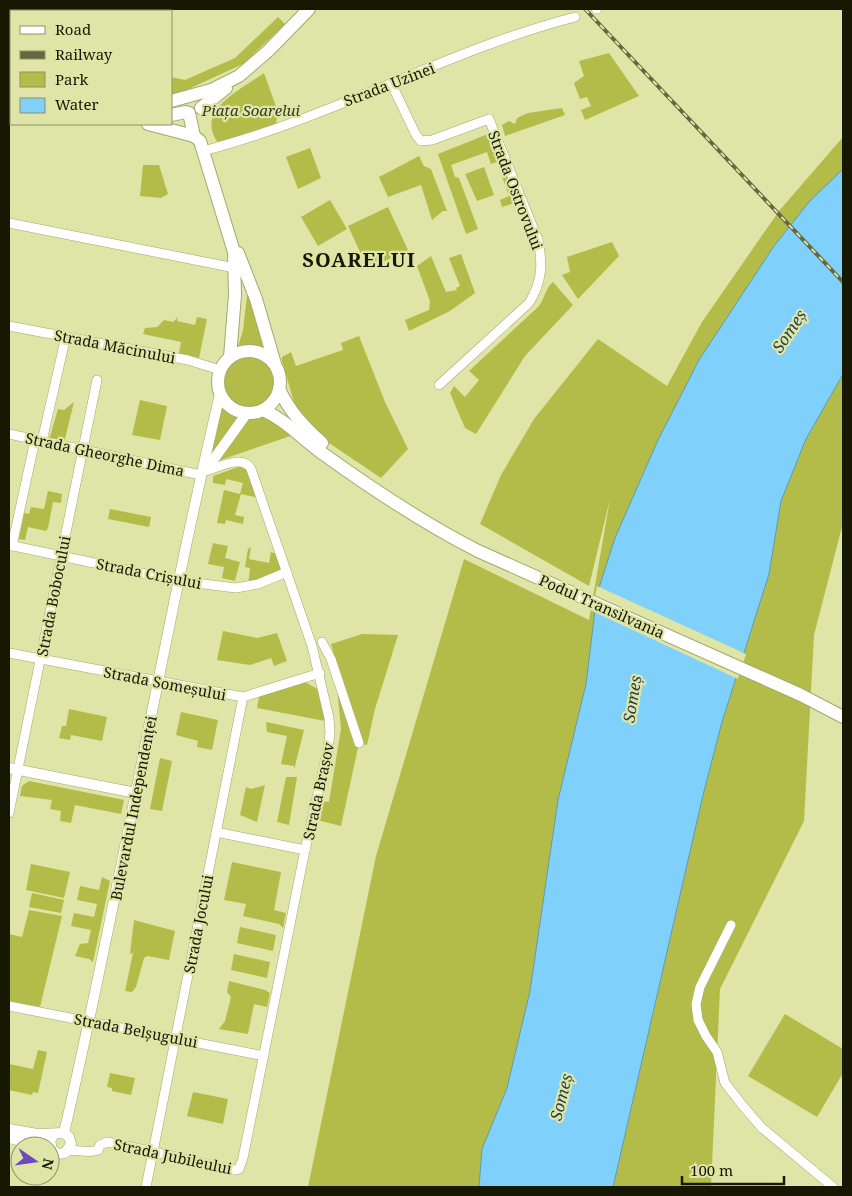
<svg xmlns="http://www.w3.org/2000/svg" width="852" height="1196" viewBox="0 0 852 1196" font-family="'Noto Serif',serif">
  <rect width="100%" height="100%" fill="#dee5a6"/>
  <!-- green -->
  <g fill="#b4bc49">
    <polygon points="278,17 285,24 243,64 171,97 171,77 185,80 235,58"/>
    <polygon points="609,53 639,96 585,120 581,110 591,106 587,97 580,99 574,83 584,76 579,61"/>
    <path d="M264,73L278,112L276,124L235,141L218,143C194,110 242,89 264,73Z"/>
    <polygon points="562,108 565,115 505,136 502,125 509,121 515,124 517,118 528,113"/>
    <polygon points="493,132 521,201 502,207 500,200 509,196 497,162 491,164 487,152 451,165 455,177 459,178 478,229 466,234 438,154"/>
    <polygon points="843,137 843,523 814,635 804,821 720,989 711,1187 308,1187 376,856 464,559 589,620 610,499 589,586 480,524 501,475 534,419 598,339 667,386 702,322 779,211"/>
    <polygon points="310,148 321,178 298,189 286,157"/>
    <polygon points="419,156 424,166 431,169 447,211 443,211 432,220 421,185 388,197 379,177"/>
    <polygon points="143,165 159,165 168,194 161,198 140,196"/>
    <polygon points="484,167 494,195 477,201 465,174"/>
    <polygon points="330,200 347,229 318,246 301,217"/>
    <polygon points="388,207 408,250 368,269 348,226"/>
    <polygon points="612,242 619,256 578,299 562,275 570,272 567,257"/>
    <polygon points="461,254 475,293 450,311 409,331 405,320 429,310 430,301 417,266 431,256 446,292 457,290 456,288 460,286 449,258"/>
    <path d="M553,282L573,305L525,356L476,434L465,428L450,393L454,386L465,397L479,380L469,371L538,307C545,299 545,288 553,282Z"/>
    <polygon points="248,287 266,352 250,348 237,350 243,330"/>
    <polygon points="178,317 177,321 195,325 197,317 207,319 199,358 179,353 181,342 143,334 145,328 157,327 164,320 173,322"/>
    <polygon points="359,336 385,402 408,449 381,478 323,439 296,409 282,361 282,357 291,352 296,366 343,350 341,343"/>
    <circle cx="249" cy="382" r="31"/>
    <polygon points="221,398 232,411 245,414 204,472"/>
    <polygon points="140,400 167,406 160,440 132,435"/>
    <polygon points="74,402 64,443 49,440 58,409 64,410"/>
    <polygon points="262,413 293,435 212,463 250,414"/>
    <polygon points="241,466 248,467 259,498 241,494 235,515 244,517 243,524 226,520 225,524 217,523 224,490 240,494 243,483 226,479 225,485 213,483 213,476"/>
    <polygon points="48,491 62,494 61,503 53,502 48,528 46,531 28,527 25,540 19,539 24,513 29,514 31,507 44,509"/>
    <polygon points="110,509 151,517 149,527 108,519"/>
    <polygon points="213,543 228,546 225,558 240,562 235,581 222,578 224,567 208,564"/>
    <polygon points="251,547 249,559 269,563 271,552 282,556 287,572 248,586 250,568 245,567 248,549"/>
    <polygon points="223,631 257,638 277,633 287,661 274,666 271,658 250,665 217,660"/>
    <polygon points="362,634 398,635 375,709 367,745 359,743 341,826 317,820 321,801 329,802 341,729 337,689 342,683 331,644"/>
    <polygon points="305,682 321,691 325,721 257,708 259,696"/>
    <polygon points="69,709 107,717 102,741 71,735 70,740 59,738 62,726 66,726"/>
    <polygon points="181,712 218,720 212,750 197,747 198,741 176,735"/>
    <polygon points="266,722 304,730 294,770 294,766 281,764 287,736 267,732"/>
    <polygon points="160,758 172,761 162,811 150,809"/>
    <polygon points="286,777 297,777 289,825 277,822"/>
    <polygon points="29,781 124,800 121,814 75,805 71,823 60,821 61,811 50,809 52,800 20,796 22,786"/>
    <polygon points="265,785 257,822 240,815 246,787 251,789"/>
    <polygon points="232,862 281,872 274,910 286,913 283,928 279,924 243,916 246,904 224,900"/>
    <polygon points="31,864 70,872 64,898 26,890"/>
    <polygon points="102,877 110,881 93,962 89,959 75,956 80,944 88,943 91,930 71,926 74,913 94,917 97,904 77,900 80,886 99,890"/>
    <polygon points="32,893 64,900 61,913 29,907"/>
    <polygon points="29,910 62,916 40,1007 9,1001 9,934 22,937"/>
    <polygon points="134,920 175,931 169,960 147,956 144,958 136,987 132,992 125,991 133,953 130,954"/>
    <polygon points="240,927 276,935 273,951 237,943"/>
    <polygon points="234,954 270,962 267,978 231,970"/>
    <polygon points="229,981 265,990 270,993 267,1007 254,1004 248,1034 219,1029 225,1021 231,997 227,992"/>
    <polygon points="785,1014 843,1049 843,1073 817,1117 748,1076"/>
    <polygon points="38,1050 47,1052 38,1093 33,1092 32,1095 9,1090 9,1064 33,1069"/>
    <polygon points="110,1073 135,1078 131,1095 112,1091 112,1088 107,1087"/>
    <polygon points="193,1092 228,1099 223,1124 187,1116"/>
  </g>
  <!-- water -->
  <polygon fill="#7fd1fc" stroke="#609ab1" points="843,169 843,374 806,439 781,501 769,574 722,722 703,795 613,1187 479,1187 482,1149 507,1088 530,991 558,800 586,684 597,594 615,538 658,440 699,360 774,246 809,202"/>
  <!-- pier -->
  <polygon fill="#dee5a6" points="597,586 746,654 738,679 592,611"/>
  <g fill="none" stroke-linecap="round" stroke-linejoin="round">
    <defs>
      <g id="minor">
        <polyline points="596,9 597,9"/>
        <polyline points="156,11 157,9"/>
        <path d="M391,83L416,135L421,141L432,140L489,119L538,240C543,265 542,282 529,303L439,385"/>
        <path d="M203,151C331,118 448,50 575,17"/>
        <polyline points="9,223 235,268"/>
        <polyline points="9,326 188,360 220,370"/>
        <polyline points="9,434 201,475"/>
        <polyline points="42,441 66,336"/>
        <polyline points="9,545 179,581 236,588 258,584 287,572"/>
        <polyline points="12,546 35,440"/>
        <polyline points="322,642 331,659 359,743"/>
        <polyline points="9,653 243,697 320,673"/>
        <polyline points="9,813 97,380"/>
        <polyline points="216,832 305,850"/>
        <polyline points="731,925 700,987 696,1004 698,1020 706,1036 717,1052 725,1083 743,1106 762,1128 833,1187"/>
        <polyline points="9,1006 264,1056"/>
        <path d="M68,1151C79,1149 88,1154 98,1150L100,1145L107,1142C150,1150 191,1161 234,1170L239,1169L243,1158L305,850L327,753L330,734L329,718L312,646L251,469C243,454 219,467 206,471"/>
        <polyline points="146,1187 243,697"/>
      </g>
      <g id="tertiary">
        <polyline points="206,470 247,413"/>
        <polyline points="9,768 136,793"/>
        <polyline points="9,1129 37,1134 64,1133 69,1137 71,1144 65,1153 58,1154 52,1150 50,1140 54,1135"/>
        <path d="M64,1133C121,888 162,639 220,394"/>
        <polyline points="9,1138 45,1146"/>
      </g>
      <g id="primary">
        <polyline points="171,101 211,90 239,76 268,51 309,9"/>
        <polyline points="9,104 11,104"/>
        <polyline points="201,108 226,88"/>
        <polyline points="189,113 194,136 200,141 234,252 235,295 230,357"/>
        <polyline points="171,115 186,112"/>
        <polyline points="148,124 194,136"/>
        <polyline points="238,253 256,299 275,364"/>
        <circle cx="249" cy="382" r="31"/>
        <path d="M279,389C290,412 304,427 322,443"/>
        <path d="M263,410C286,420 301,438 322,453C372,489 423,523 478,551L801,695L843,717"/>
      </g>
    </defs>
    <!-- minor casing -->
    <use href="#minor" stroke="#a3a96d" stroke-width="10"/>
    <!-- tertiary casing -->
    <use href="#tertiary" stroke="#a3a96d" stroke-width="11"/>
    <!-- primary casing -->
    <use href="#primary" stroke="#a3a96d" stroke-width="14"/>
    <!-- minor -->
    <use href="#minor" stroke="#fff" stroke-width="9"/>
    <!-- tertiary -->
    <use href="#tertiary" stroke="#fff" stroke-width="10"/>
    <!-- primary -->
    <use href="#primary" stroke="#fff" stroke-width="12"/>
    <defs>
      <polyline id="rail" points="585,9 843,282"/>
    </defs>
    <!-- rail casing -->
    <use href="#rail" stroke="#646842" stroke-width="4"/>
    <!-- rail -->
    <use href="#rail" stroke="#dee5a6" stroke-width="2" stroke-dasharray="5.5" stroke-linecap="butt"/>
  </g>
  <g text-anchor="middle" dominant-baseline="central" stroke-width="4.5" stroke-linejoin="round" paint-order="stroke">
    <!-- street labels -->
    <g font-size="15" fill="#161802" stroke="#dee5a6">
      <text transform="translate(389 84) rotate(-21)">Strada Uzinei</text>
      <text transform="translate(516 190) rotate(69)">Strada Ostrovului</text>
      <text transform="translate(115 346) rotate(11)">Strada Măcinului</text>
      <text transform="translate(105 454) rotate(12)">Strada Gheorghe Dima</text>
      <text transform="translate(149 573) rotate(11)">Strada Crișului</text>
      <text transform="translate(53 596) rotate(-79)">Strada Bobocului</text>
      <text transform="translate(602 606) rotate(24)">Podul Transilvania</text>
      <text transform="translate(165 683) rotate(11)">Strada Someșului</text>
      <text transform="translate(318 791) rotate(-78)">Strada Brașov</text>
      <text transform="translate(133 808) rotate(-79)">Bulevardul Independenței</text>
      <text transform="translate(198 924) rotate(-79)">Strada Jocului</text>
      <text transform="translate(136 1030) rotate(11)">Strada Belșugului</text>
      <text transform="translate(173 1156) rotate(12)">Strada Jubileului</text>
    </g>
    <!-- park labels -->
    <g font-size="15" font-style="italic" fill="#363920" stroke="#dee5a6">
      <text x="251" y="110">Piața Soarelui</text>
    </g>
    <!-- water labels -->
    <g font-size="16" font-style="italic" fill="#243e4c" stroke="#dee5a6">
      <text transform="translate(789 331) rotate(-56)">Someș</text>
      <text transform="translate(632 699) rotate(-81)">Someș</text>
      <text transform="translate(561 1097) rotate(-76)">Someș</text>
    </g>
    <!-- district labels -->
    <g font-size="20" font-weight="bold" letter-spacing="1" fill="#161802" stroke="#dee5a6">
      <text x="359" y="259">SOARELUI</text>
    </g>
  </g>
  <!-- border -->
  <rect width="852" height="1196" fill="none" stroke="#161802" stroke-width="20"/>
  <!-- legend -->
  <rect x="10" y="10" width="162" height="115" fill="#dee5a6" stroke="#8e9364"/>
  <rect x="20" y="26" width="25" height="8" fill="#ffffff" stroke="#8e9364"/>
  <text x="55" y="35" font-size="15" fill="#161802">Road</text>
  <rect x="20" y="51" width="25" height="8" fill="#646842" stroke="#8e9364"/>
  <text x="55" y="60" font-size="15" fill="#161802">Railway</text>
  <rect x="20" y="72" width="25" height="15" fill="#b4bc49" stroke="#8e9364"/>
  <text x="55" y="85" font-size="15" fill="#161802">Park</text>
  <rect x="20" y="98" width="25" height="15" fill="#7fd1fc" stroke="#8e9364"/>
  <text x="55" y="110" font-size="15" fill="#161802">Water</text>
  <!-- north arrow -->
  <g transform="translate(35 1161) rotate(103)"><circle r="24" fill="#dee5a6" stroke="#8e9364"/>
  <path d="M0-4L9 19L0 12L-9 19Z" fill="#6d48c1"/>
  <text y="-8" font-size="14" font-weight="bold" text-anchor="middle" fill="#161802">N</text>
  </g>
  <!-- scale -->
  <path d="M682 1176v8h102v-8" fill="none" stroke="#161802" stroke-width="2.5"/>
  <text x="690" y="1176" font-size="15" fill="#161802" stroke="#dee5a6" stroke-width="4" paint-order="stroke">100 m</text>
</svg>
